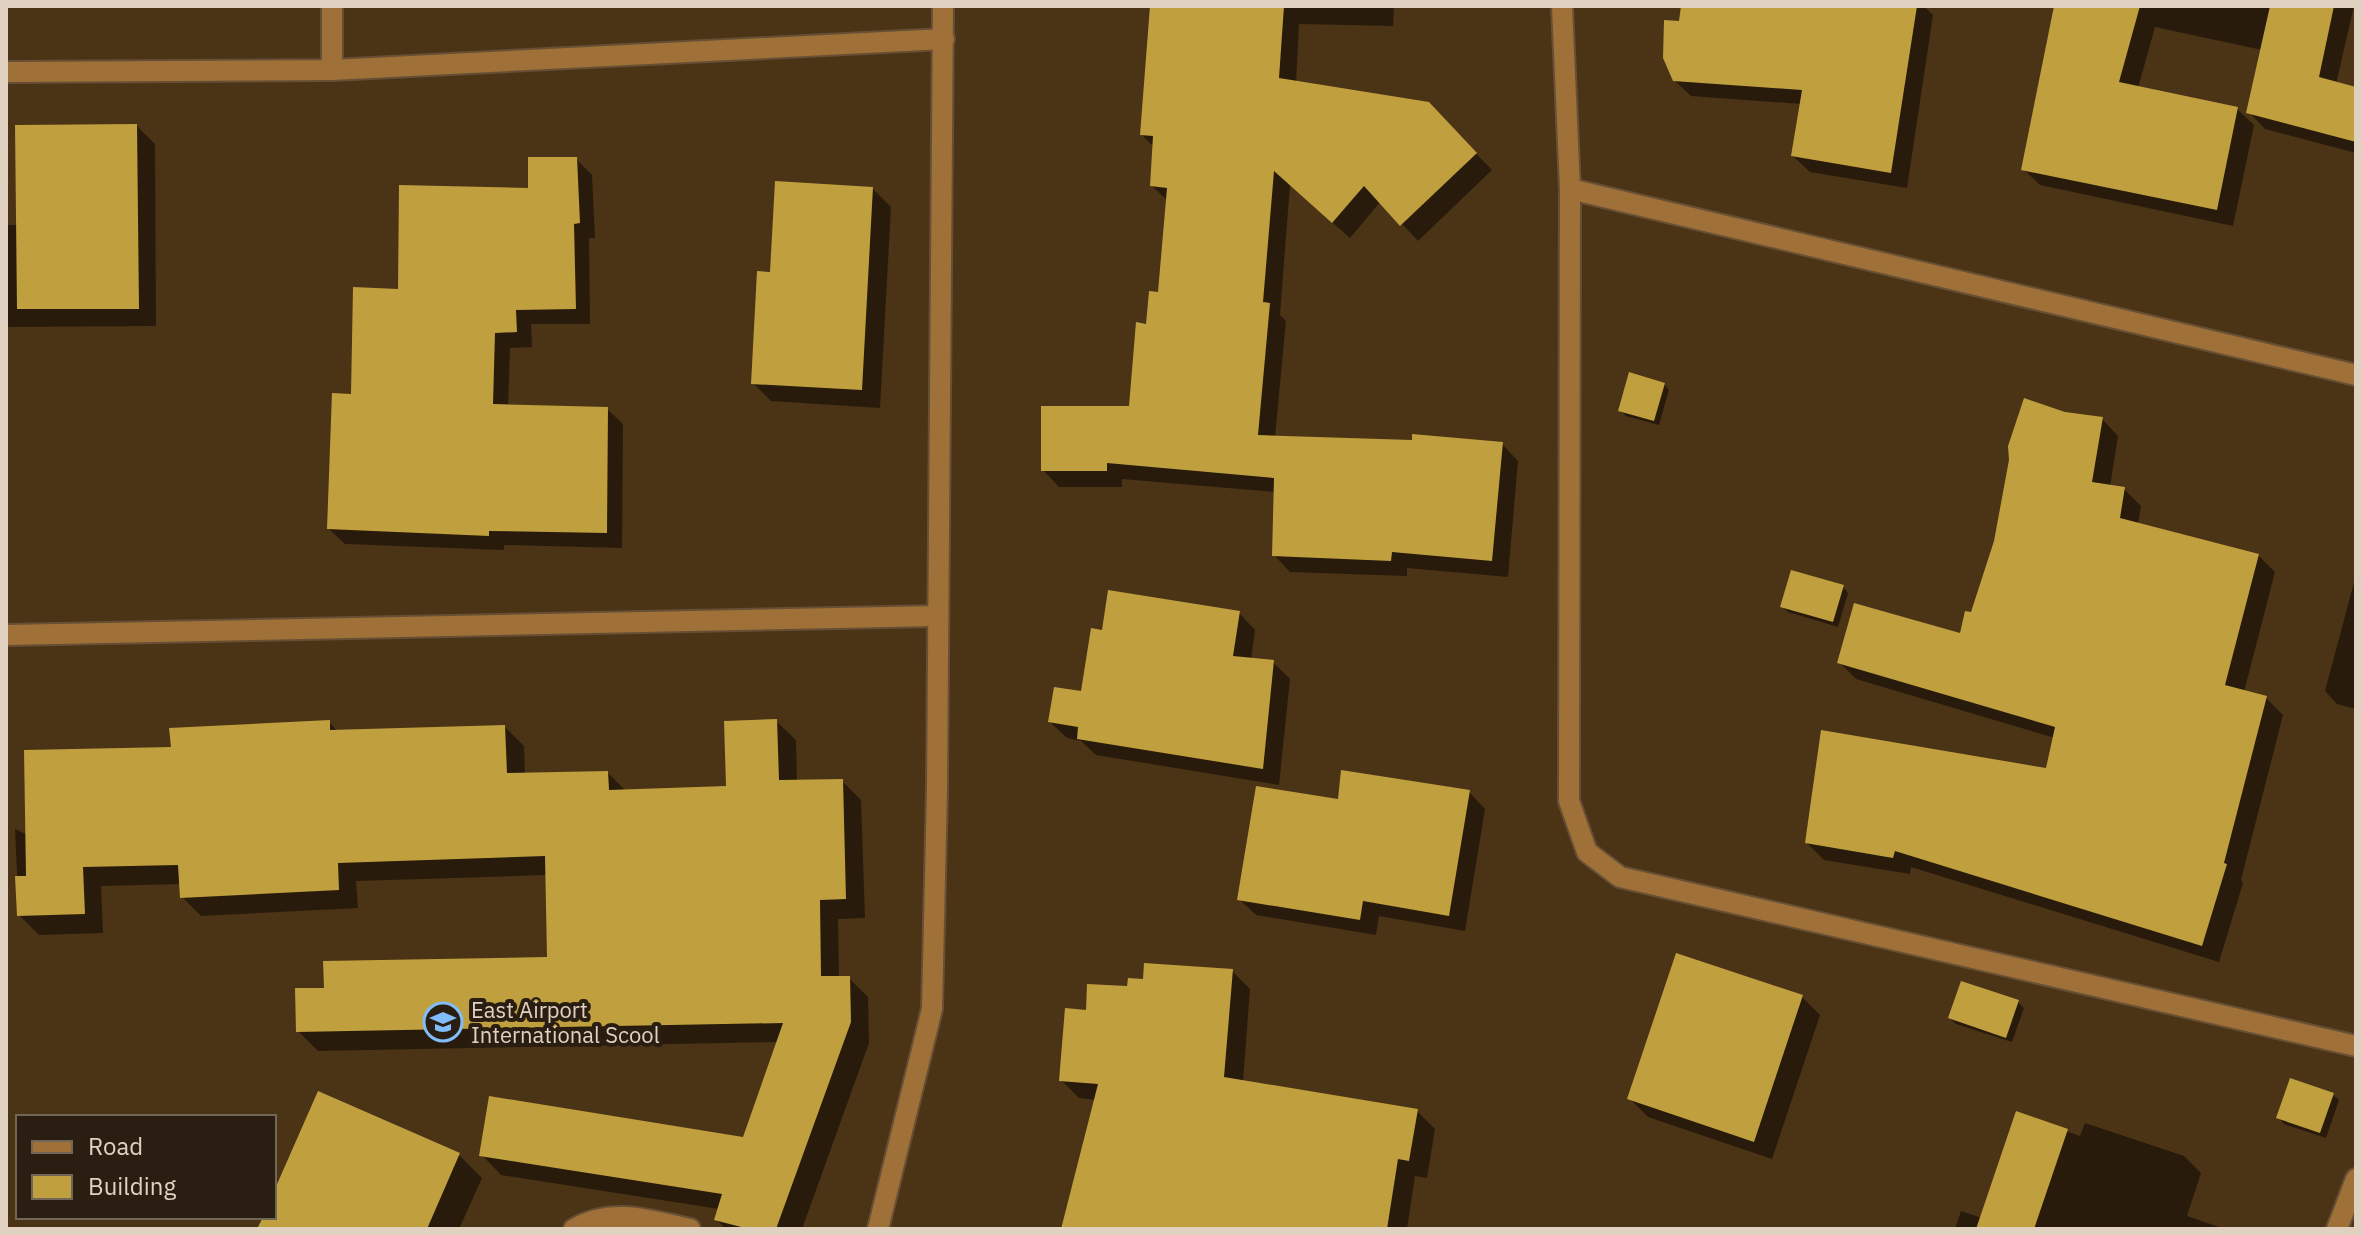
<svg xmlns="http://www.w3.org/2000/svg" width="2362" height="1235" viewBox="0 0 2362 1235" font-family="'IBM Plex Sans',sans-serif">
  <rect width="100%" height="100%" fill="#4b3315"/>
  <!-- shadow -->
  <g fill="#0007">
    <polygon points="1151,6 1394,6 1393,26 1299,24 1296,83 1428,104 1492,170 1418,241 1381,201 1350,238 1290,185 1280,315 1286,321 1275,437 1502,444 1518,461 1508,577 1407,568 1407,576 1290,572 1274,555 1276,492 1122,479 1122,487 1059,487 1043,470 1131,408 1148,326 1160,294 1168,201 1152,186 1154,147 1142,135"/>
    <polygon points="1683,6 1924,6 1933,15 1907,188 1810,172 1793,156 1801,104 1691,96 1674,80"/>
    <polygon points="2062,6 2354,6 2336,84 2356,89 2356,153 2265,129 2249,112 2262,50 2155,27 2138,88 2237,109 2254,125 2233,226 2040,185 2023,169"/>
    <polygon points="137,126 155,144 156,326 6,327 6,225 18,225"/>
    <polygon points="576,159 592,175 595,238 589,238 590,324 531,324 532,347 510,348 508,407 607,409 623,424 622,548 504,545 504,550 345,544 329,529 353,396 400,291 530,190"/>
    <polygon points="873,189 891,207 880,408 771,401 753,383 772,274"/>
    <polygon points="1664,384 1669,390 1659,425 1626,416 1620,410"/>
    <polygon points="2065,414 2102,419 2118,436 2110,487 2124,489 2141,506 2138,524 2258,555 2275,572 2244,692 2266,698 2283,715 2241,880 2243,883 2219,962 1911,867 1910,874 1824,860 1807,843 2047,770 2055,738 1856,679 1839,662 1961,636"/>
    <polygon points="2356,575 2356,709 2337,704 2325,691"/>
    <polygon points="1843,587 1848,593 1838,627 1788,612 1782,607"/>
    <polygon points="1239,613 1255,630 1251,660 1273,662 1290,679 1279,785 1096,755 1081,741 1067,738 1050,722 1083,693 1103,632"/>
    <polygon points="776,721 796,740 797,782 842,781 861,800 865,918 838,919 839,978 849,978 868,997 869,1043 802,1229 726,1229 716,1219 719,1209 501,1175 482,1155 744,1139 778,1042 318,1051 298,1031 326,990 549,959 547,875 356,881 358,908 201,916 182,897 181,884 101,886 103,933 39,935 19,915 15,829 28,835 173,749 329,722 338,732 505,727 524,746 525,775 608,773 626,791 728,788"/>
    <polygon points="1469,792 1485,809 1465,931 1379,916 1376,935 1256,915 1239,899 1340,801"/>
    <polygon points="1232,971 1250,989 1243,1082 1417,1111 1435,1129 1427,1178 1415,1176 1407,1229 1063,1229 1096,1100 1079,1098 1061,1080 1088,1012 1145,981"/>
    <polygon points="1802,997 1820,1015 1772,1159 1648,1117 1630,1099"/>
    <polygon points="2018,1002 2024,1008 2012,1042 1956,1024 1950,1018"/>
    <polygon points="2333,1095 2339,1100 2326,1138 2284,1124 2279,1118"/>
    <polygon points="2017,1114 2080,1136 2085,1123 2184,1156 2201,1173 2187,1216 2225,1229 1955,1229 1961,1211 1982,1218"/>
    <polygon points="459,1155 482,1178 459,1229 260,1229 265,1217 274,1217 274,1196"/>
  </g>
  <!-- building -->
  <g fill="#c09f3f">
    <polygon points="1150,6 1284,6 1279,78 1429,102 1477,153 1400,226 1364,186 1332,223 1274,171 1263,302 1270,303 1258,435 1412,440 1412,434 1503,442 1492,561 1392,552 1391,561 1272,556 1274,478 1107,463 1107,471 1041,471 1041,406 1129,406 1136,322 1146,324 1149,291 1158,292 1167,188 1150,186 1153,136 1140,135"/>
    <polygon points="1681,6 1917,6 1891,173 1791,156 1802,90 1673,81 1663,58 1664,20 1679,21"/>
    <polygon points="2054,6 2140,6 2119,82 2238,107 2217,210 2021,170"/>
    <polygon points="2270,6 2334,6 2319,77 2356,87 2356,142 2246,113"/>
    <polygon points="137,124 139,309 17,309 15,125"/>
    <polygon points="528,157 577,157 580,223 574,224 576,309 516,310 517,332 495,333 493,404 608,407 607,533 489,531 489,536 327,529 332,393 351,394 353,287 398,289 399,185 528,188"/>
    <polygon points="775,181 873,187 862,390 751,384 757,271 770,272"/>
    <polygon points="1629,372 1665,383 1654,421 1618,411"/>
    <polygon points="2024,398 2065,412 2103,417 2092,482 2125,487 2120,518 2259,554 2225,685 2267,696 2224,863 2227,864 2202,946 1895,851 1893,858 1805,843 1821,730 2046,768 2055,727 1837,663 1854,603 1960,633 1965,611 1971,612 1994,541 2009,460 2008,446"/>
    <polygon points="1791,570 1844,585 1833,622 1780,607"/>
    <polygon points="1108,590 1240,611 1233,656 1274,660 1263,769 1077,739 1078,727 1048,722 1054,687 1081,691 1091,628 1102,630"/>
    <polygon points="777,719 779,780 843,779 846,899 820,900 821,976 850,976 851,1022 776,1229 749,1229 714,1220 722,1194 479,1156 489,1096 743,1137 783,1023 296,1032 295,988 324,988 323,961 547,957 545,856 338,863 339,890 180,898 178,865 83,867 85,914 17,916 15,876 26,876 24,750 171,747 169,728 330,720 330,730 505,725 507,773 608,771 609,790 726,786 724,721"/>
    <polygon points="1341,770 1470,790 1449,916 1363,901 1360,920 1237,900 1256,786 1338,799"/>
    <polygon points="1676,953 1803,995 1754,1142 1627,1099"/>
    <polygon points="1144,963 1233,969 1224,1077 1418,1109 1409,1161 1398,1159 1387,1229 1061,1229 1098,1084 1059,1081 1065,1008 1086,1010 1087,984 1127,986 1128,978 1143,979"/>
    <polygon points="1961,981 2019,1000 2006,1038 1948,1018"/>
    <polygon points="2290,1078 2334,1093 2320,1133 2276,1118"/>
    <polygon points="318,1091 460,1153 427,1229 257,1229 263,1217 274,1217 274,1191"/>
    <polygon points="2016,1111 2068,1129 2034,1229 1976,1229"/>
  </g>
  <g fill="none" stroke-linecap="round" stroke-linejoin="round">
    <defs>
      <g id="minor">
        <polyline points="1562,6 1570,189 1569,801 1587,852 1620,877 2356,1046"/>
        <polyline points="332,70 332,6"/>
        <polyline points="6,72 332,70 944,39"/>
        <polyline points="1570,189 2356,375"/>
        <polyline points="6,635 937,616"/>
        <path d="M574,1229C611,1207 650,1220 690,1229"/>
        <polyline points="878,1229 932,1009 937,790 943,6"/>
        <polyline points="2337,1229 2356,1179"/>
      </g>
    </defs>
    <!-- minor casing -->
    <use href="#minor" stroke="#664f34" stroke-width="24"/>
    <!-- minor -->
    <use href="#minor" stroke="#9f7037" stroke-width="20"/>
  </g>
  <!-- icons -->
  <defs>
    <symbol id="school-ring" viewBox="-11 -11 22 22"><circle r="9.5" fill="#291e11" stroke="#80bdfa" stroke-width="1.5"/><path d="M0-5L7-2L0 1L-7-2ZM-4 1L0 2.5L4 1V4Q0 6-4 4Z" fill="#80bdfa"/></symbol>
  </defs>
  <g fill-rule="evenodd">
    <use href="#school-ring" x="421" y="1000" width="44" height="44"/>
  </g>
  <g text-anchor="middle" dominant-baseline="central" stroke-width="8" stroke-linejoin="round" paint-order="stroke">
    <!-- poi labels -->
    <g font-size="22" fill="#e0d1c0" stroke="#291e11" text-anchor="start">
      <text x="471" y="1009">East Airport<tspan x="471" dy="25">International Scool</tspan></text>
    </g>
  </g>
  <!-- border -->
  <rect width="2362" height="1235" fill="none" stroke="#e0d1c0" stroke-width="16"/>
  <!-- legend -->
  <rect x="16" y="1115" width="260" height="104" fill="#291e11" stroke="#726657" stroke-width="2"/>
  <rect x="32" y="1141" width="40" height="12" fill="#9f7037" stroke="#726657" stroke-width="2"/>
  <text x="88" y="1155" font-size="24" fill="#e0d1c0">Road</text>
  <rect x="32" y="1175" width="40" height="24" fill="#c09f3f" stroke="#726657" stroke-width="2"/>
  <text x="88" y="1195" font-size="24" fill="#e0d1c0">Building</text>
</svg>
